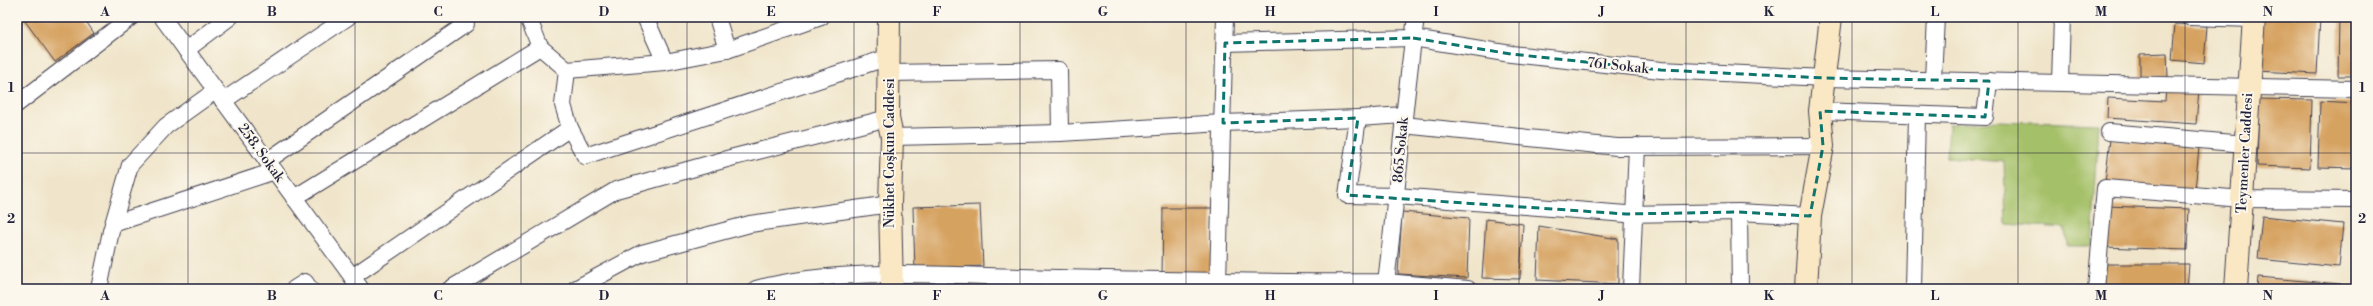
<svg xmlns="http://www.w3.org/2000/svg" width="2373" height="306" viewBox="0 0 2373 306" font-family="'Libre Bodoni',serif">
  <rect width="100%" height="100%" fill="#fbf7ec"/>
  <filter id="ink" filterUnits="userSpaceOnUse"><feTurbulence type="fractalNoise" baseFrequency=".025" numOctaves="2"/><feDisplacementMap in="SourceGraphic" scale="8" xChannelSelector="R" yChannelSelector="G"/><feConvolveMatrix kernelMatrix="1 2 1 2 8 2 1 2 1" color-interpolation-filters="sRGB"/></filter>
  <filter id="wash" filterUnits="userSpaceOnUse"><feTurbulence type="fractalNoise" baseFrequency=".012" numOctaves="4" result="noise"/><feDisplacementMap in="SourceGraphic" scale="16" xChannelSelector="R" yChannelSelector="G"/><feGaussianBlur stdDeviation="0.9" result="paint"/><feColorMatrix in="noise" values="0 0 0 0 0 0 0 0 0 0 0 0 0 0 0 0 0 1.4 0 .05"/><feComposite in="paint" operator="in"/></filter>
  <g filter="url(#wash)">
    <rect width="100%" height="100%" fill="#f0e5ca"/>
    <!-- green -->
    <polygon fill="#a4c067" stroke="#637151" points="1997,121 2099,124 2092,246 2066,246 2065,228 2006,224 2004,162 1947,157 1949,124"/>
    <g id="blocks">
      <!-- building -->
      <g fill="#d6a260">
        <polygon points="22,17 83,17 94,33 55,62"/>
        <polygon points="2259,17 2320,17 2317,74 2256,71"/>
        <polygon points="2339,17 2356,17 2356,76 2338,76"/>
        <polygon points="2175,24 2207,26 2204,63 2172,60"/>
        <polygon points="2167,53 2168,77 2140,77 2140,54"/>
        <polygon points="2166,88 2199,90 2196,124 2107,118 2108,98 2165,101"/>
        <polygon points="2259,99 2312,100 2310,168 2257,166"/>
        <polygon points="2320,101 2356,103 2356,168 2318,167"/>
        <polygon points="2110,139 2199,147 2195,191 2105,183"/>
        <polygon points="980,205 983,266 915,269 913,207"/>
        <polygon points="2105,206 2189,209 2187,250 2103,247"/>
        <polygon points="1163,208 1212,208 1211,276 1162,276"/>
        <polygon points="1402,212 1469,218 1467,278 1398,274"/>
        <polygon points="2262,216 2343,224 2339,267 2258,259"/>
        <polygon points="1486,219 1523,224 1520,279 1482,278"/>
        <polygon points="1539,226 1618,239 1618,284 1537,280"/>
        <polygon points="2102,264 2189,264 2187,289 2101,289"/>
        <polygon points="2258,277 2340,284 2339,289 2257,289"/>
      </g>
    </g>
  </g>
  <g filter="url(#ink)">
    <use href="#blocks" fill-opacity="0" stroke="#413f50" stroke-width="1"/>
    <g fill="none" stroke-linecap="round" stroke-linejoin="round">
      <defs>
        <g id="street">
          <polyline points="162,17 361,289"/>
          <polyline points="528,17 540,47 567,70 665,62 727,50 821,17"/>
          <polyline points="645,17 665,62"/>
          <polyline points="717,17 727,50"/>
          <polyline points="2189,17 2254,19"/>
          <polyline points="1225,43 1413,38 1511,54 1661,70 1825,78 2356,89"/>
          <polyline points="186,50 230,17"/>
          <polyline points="567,70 563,105 570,128"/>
          <polyline points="890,73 1059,70 1060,133"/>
          <polyline points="1933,79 1936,17"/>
          <polyline points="2060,82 2062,17"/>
          <polyline points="223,101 348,17"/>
          <polyline points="17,104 131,17"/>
          <polyline points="1820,111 1985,117 1989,81"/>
          <polyline points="1358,118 1404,115"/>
          <polyline points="1403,125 1617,147 1823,146"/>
          <polyline points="2109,132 2245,144"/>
          <polyline points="892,137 1060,133 1223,123 1358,118 1347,195 1397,196 1626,214 1739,212 1810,216"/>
          <polyline points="267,161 466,24 463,17"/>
          <polyline points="294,198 540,47"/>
          <polyline points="1739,212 1740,289"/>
          <polyline points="113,224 275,171"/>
          <polyline points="352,277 570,128 585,156 889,57"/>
          <polyline points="1218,282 1225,17"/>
          <polyline points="99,289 111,231 130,165 166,126 215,91"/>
          <polyline points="294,289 305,282 310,289"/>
          <polyline points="450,289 616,190 734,157 888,118"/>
          <polyline points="575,289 642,253 750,224 890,204"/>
          <path d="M756,289C838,267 936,275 1021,277C1143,280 1265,283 1386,282C1397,194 1404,105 1416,17"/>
          <polyline points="1386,289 1386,282 1468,289"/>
          <polyline points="1631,289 1637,146"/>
          <polyline points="1913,289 1917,115"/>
          <polyline points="2096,289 2105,188 2243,199 2356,200"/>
        </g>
        <g id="secondary">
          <polyline points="889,17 888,118 892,137 890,204 892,289"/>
          <polyline points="1806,289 1810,216 1823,146 1820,111 1831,17"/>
          <polyline points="2236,289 2254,17"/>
        </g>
      </defs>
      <!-- street casing -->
      <use href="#street" stroke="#413f50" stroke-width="18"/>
      <!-- secondary casing -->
      <use href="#secondary" stroke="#413f50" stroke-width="24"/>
      <!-- street -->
      <use href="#street" stroke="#fff" stroke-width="16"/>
      <!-- secondary -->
      <use href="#secondary" stroke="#fae7c3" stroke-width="22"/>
    </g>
  </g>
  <!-- marked area -->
  <path fill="none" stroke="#0f766e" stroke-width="3" stroke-dasharray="8 5" stroke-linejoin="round" d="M1413,38L1511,54L1661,70L1825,78L1989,81L1985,117L1820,111L1823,146L1810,216L1739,212L1626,214L1347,195L1358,118L1223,123L1225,43Z"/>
  <!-- grid -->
  <path fill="none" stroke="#22223b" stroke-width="1" stroke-opacity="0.55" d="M188,17V289M355,17V289M521,17V289M687,17V289M854,17V289M1020,17V289M1186,17V289M1353,17V289M1519,17V289M1686,17V289M1852,17V289M2018,17V289M2185,17V289M17,153H2356"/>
  <g text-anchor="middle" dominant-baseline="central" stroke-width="4" stroke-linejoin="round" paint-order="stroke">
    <!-- street labels -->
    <g font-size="14" fill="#22223b" stroke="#fbf7ec">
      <text transform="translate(1618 66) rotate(6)">761 Sokak</text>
      <text transform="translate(1401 150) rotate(-85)">865 Sokak</text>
      <text transform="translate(261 153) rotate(54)">258. Sokak</text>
      <text transform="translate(890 153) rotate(-90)">Nükhet Coşkun Caddesi</text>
      <text transform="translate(2245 153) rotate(-87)">Teymenler Caddesi</text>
    </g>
  </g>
  <!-- margin -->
  <rect width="2373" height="306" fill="none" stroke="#fbf7ec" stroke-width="44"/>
  <rect x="22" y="22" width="2329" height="262" fill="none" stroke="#22223b" stroke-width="1.5"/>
  <g font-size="13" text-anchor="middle" font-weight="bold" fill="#22223b">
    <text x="105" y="16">A</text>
    <text x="272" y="16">B</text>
    <text x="438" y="16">C</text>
    <text x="604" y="16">D</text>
    <text x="771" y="16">E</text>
    <text x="937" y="16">F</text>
    <text x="1103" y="16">G</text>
    <text x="1270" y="16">H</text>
    <text x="1436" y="16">I</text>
    <text x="1602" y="16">J</text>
    <text x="1769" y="16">K</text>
    <text x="1935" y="16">L</text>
    <text x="2101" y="16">M</text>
    <text x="2268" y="16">N</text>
    <text x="11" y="92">1</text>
    <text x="2362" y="92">1</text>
    <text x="11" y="223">2</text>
    <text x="2362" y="223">2</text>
    <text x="105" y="300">A</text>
    <text x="272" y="300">B</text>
    <text x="438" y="300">C</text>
    <text x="604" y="300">D</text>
    <text x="771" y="300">E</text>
    <text x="937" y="300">F</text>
    <text x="1103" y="300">G</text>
    <text x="1270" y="300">H</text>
    <text x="1436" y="300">I</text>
    <text x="1602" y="300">J</text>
    <text x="1769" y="300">K</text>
    <text x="1935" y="300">L</text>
    <text x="2101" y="300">M</text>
    <text x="2268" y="300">N</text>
  </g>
</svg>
